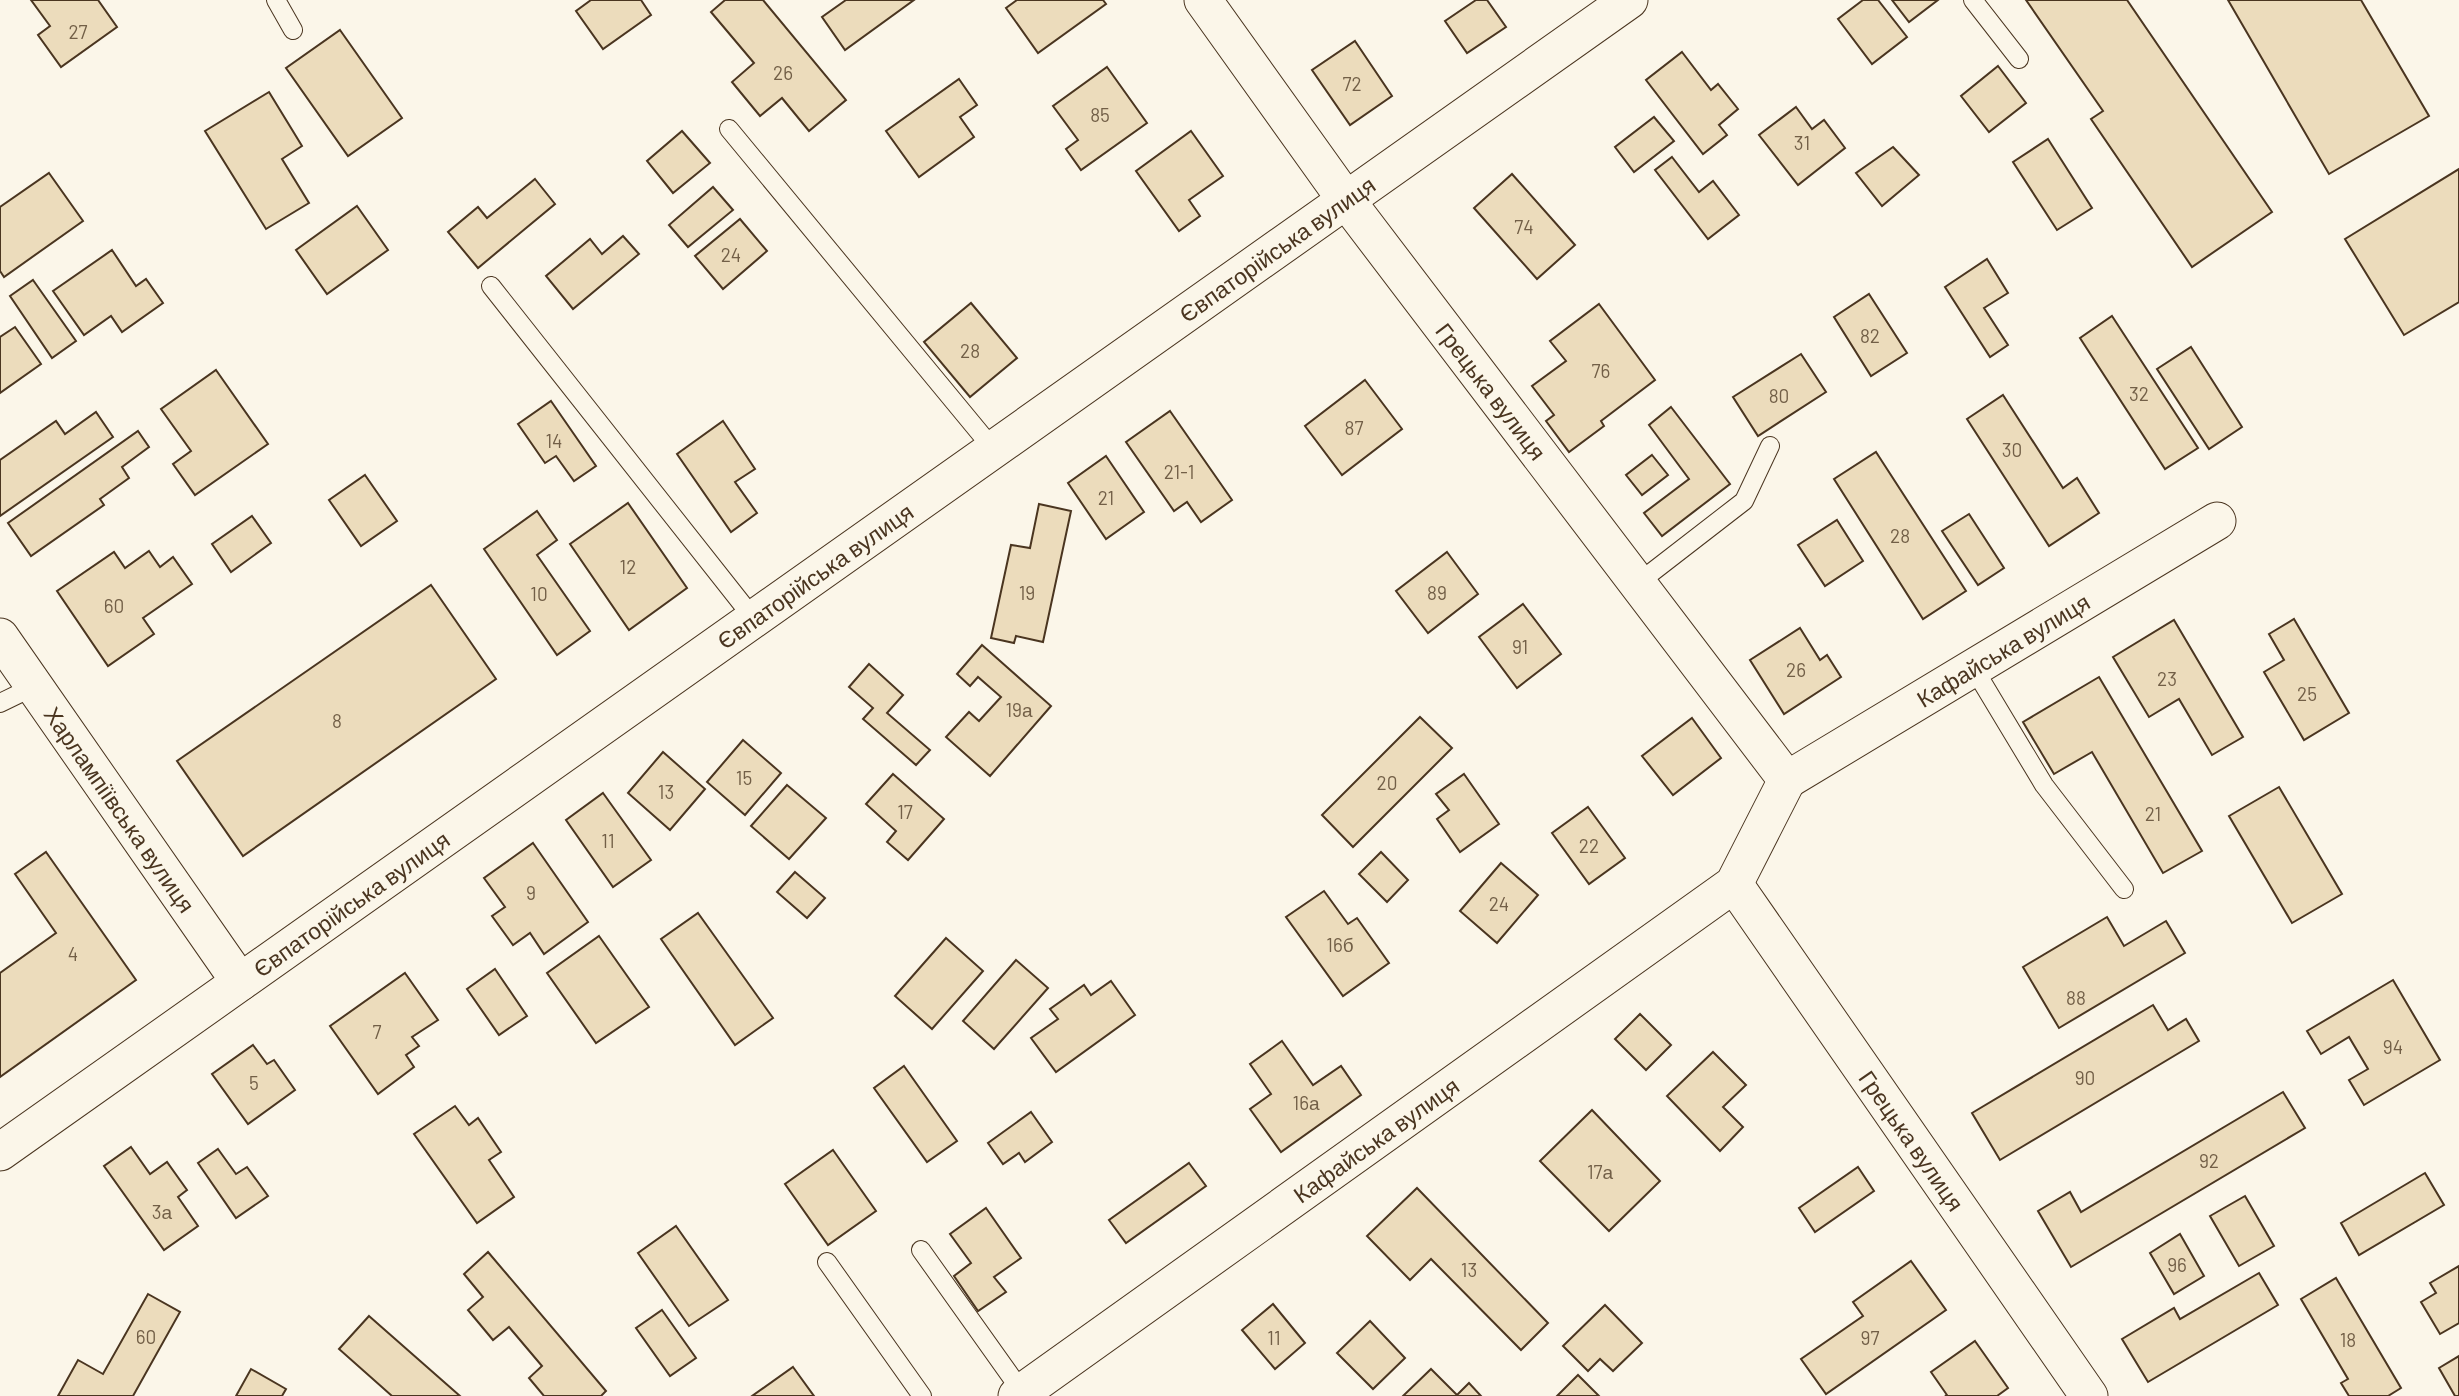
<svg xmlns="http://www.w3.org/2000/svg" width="2459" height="1396" viewBox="0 0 2459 1396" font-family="Barlow,sans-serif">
  <rect width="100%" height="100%" fill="#fbf6e9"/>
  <!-- building -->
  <g fill="#ecdcbc" stroke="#4a3520" stroke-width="2">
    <polygon points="31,0 98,0 117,27 61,67 38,35 50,26"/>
    <polygon points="591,0 641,0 651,15 603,49 576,11"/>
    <polygon points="725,0 763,0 846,100 809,131 782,98 760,116 732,82 754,63 711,12"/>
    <polygon points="846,0 914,0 845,50 822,17"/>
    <polygon points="1017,0 1103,0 1106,4 1038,53 1006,8"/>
    <polygon points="1476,0 1487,0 1506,27 1467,53 1445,21"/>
    <polygon points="1863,0 1878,0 1907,37 1872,64 1838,19"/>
    <polygon points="1892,0 1938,0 1909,22"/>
    <polygon points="2026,0 2127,0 2272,212 2192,267 2091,119 2103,111"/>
    <polygon points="2228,0 2361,0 2429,116 2329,174"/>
    <polygon points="340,30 402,118 348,156 286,68"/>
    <polygon points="1355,41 1392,96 1350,125 1312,70"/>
    <polygon points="1682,52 1711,90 1718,84 1738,109 1719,125 1727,135 1703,154 1646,80"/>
    <polygon points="1998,66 2026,103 1989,132 1961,96"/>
    <polygon points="1107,67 1147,123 1081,170 1066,149 1078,140 1053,106"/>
    <polygon points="959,79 977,105 960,117 974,137 919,177 886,131"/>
    <polygon points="269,92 302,146 282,159 309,203 266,229 205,131"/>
    <polygon points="1796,107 1812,129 1824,120 1845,148 1798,185 1759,135"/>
    <polygon points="1654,117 1674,141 1634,172 1615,147"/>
    <polygon points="682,131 710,163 673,193 647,161"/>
    <polygon points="1191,131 1223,176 1189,200 1200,216 1179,231 1136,171"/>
    <polygon points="2048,139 2092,208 2057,230 2013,162"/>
    <polygon points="1893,147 1919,175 1882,206 1856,173"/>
    <polygon points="1672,157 1699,192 1713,181 1739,215 1708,239 1655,170"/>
    <polygon points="2459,169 2459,302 2404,335 2345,239"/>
    <polygon points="49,173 83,221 4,277 0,271 0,207"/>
    <polygon points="1512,174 1575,245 1537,279 1474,208"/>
    <polygon points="535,179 555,204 478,268 448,232 478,207 487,218"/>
    <polygon points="713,187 733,210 688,247 669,225"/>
    <polygon points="357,206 388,250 327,294 296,250"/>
    <polygon points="740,219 767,251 723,289 695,256"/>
    <polygon points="623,236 639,254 573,309 546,276 590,239 602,254"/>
    <polygon points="112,250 136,286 146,279 163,303 122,332 111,316 84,335 53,291"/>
    <polygon points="1987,259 2008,293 1984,308 2008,345 1990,357 1945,287"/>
    <polygon points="33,280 76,341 52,358 10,296"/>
    <polygon points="1869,294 1907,353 1871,376 1834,317"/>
    <polygon points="971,303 1017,358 970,397 924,342"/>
    <polygon points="1599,304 1655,380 1601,421 1604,426 1569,452 1546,421 1554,415 1532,386 1566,361 1550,341"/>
    <polygon points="2112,316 2198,448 2165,469 2080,338"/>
    <polygon points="15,327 41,364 0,393 0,337"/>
    <polygon points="2191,347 2242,427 2209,449 2157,369"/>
    <polygon points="1801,354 1826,392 1758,436 1733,397"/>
    <polygon points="216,370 268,444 195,495 173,464 191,451 161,409"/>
    <polygon points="1365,380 1402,429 1342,475 1305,426"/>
    <polygon points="2003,395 2063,488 2077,478 2099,513 2049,546 1967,419"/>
    <polygon points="551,401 596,466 574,481 556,456 545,463 518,424"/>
    <polygon points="1671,407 1730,484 1662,536 1644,513 1689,479 1649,425"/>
    <polygon points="1170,411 1232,500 1201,522 1187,502 1174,511 1126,442"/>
    <polygon points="96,412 113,437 0,516 0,460 56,421 65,434"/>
    <polygon points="723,421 755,469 735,482 757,513 731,532 677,454"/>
    <polygon points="138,431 149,447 122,467 129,478 100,499 104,505 31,556 8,523"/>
    <polygon points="1876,452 1966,591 1923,619 1834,479"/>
    <polygon points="1652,455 1668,475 1642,495 1626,475"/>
    <polygon points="1106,456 1144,512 1106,539 1068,483"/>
    <polygon points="365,475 397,521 361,546 329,500"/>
    <polygon points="628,503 687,588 629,630 570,544"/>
    <polygon points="1039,504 1071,511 1043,642 1016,636 1014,643 991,638 1011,545 1030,548"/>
    <polygon points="537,511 557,540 537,555 590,631 557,655 484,549"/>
    <polygon points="1969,514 2004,568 1978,585 1942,531"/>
    <polygon points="252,516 271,543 231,572 212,544"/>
    <polygon points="1837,520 1863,561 1825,586 1798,545"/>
    <polygon points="149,551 160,567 173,557 192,584 143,618 154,634 108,666 57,591 114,552 125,568"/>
    <polygon points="1447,552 1478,594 1428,633 1396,591"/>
    <polygon points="431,585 496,679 243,856 177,761"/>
    <polygon points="1523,604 1561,654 1517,688 1479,637"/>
    <polygon points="2294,619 2349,713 2304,740 2264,672 2284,660 2269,634"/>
    <polygon points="2174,620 2243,737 2212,755 2179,699 2149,717 2113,657"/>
    <polygon points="1800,628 1820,660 1827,655 1841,677 1784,714 1750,660"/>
    <polygon points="982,645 1051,706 990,776 946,737 969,712 979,721 1001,697 978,677 970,686 957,674"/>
    <polygon points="869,664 903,695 887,713 930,750 916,765 863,719 873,708 849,687"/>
    <polygon points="2099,677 2202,851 2163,873 2092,752 2054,774 2023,722"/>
    <polygon points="1420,717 1452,748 1353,847 1322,815"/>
    <polygon points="1692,718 1721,758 1673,795 1642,756"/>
    <polygon points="743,740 781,773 745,815 707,782"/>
    <polygon points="663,752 705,789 670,830 628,793"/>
    <polygon points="893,774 944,819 908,860 887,842 896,831 866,804"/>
    <polygon points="1464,774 1499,824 1460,852 1437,819 1449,810 1436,794"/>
    <polygon points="787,785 826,818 789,859 751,826"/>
    <polygon points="2279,787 2342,894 2292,923 2229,816"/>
    <polygon points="603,793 651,860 613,887 566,820"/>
    <polygon points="1588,807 1625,858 1589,884 1552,833"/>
    <polygon points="533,843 588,922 544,954 530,933 513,945 492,916 505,907 484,878"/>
    <polygon points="46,852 136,980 0,1077 0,973 56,933 15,874"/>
    <polygon points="1381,852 1408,880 1387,902 1359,874"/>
    <polygon points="1501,863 1538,895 1497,943 1460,911"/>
    <polygon points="795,872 825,898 807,918 777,892"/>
    <polygon points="1324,891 1348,924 1357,918 1389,963 1343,996 1286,917"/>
    <polygon points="698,913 773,1018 735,1045 661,939"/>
    <polygon points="2107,917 2124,946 2166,921 2185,953 2059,1028 2023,967"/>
    <polygon points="599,936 649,1007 596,1043 547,973"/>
    <polygon points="946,938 983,971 932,1029 895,996"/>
    <polygon points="1016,960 1048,988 994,1049 963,1021"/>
    <polygon points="495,969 527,1016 499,1035 467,989"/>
    <polygon points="405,973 438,1020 412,1037 419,1046 406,1055 414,1067 378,1094 330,1026"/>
    <polygon points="2393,980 2440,1060 2364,1105 2349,1080 2368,1069 2349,1037 2321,1054 2307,1031"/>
    <polygon points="1111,981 1135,1015 1056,1072 1031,1038 1058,1019 1050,1009 1084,985 1091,995"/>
    <polygon points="2153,1005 2168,1030 2186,1019 2199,1041 2000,1160 1972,1113"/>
    <polygon points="1640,1014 1671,1045 1646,1070 1615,1039"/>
    <polygon points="1282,1041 1313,1085 1341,1066 1361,1095 1281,1152 1250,1109 1271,1094 1250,1064"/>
    <polygon points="253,1045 267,1064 274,1060 295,1090 248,1124 212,1074"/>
    <polygon points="1713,1052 1746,1085 1723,1107 1743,1127 1720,1151 1667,1096"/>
    <polygon points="904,1066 957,1141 927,1162 874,1088"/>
    <polygon points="2283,1092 2305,1128 2071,1267 2038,1211 2070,1192 2081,1212"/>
    <polygon points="455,1106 469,1125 478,1118 501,1152 489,1160 514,1197 477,1223 414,1134"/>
    <polygon points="1592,1110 1660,1181 1609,1231 1540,1161"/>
    <polygon points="1031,1112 1052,1142 1025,1162 1019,1153 1003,1164 988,1143"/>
    <polygon points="131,1147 150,1174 167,1162 187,1190 178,1197 198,1226 164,1250 104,1166"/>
    <polygon points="218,1149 236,1174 247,1167 268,1196 236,1218 198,1163"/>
    <polygon points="833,1150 876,1211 828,1245 785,1184"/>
    <polygon points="1189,1163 1206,1186 1126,1243 1109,1220"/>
    <polygon points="1858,1167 1874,1191 1815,1232 1799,1208"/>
    <polygon points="2425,1173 2444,1205 2359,1255 2341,1223"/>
    <polygon points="1417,1188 1548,1323 1521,1350 1431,1259 1410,1280 1367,1236"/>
    <polygon points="2245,1196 2274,1246 2239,1266 2210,1216"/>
    <polygon points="986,1208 1021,1258 994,1277 1006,1292 978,1311 954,1276 971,1263 950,1234"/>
    <polygon points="676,1226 728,1300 689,1326 638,1253"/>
    <polygon points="2180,1234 2204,1276 2174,1294 2150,1253"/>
    <polygon points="488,1252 606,1391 601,1396 544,1396 529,1378 542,1366 509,1327 493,1340 468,1310 483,1297 464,1274"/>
    <polygon points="1911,1261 1946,1310 1826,1394 1801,1359 1863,1316 1853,1302"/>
    <polygon points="2459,1266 2459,1323 2440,1334 2421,1302 2436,1293 2430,1283"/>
    <polygon points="2259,1273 2278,1305 2148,1382 2122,1339 2174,1308 2180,1319"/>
    <polygon points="2336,1278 2401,1388 2388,1396 2349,1396 2341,1383 2348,1379 2301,1299"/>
    <polygon points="148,1294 180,1312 133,1396 58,1396 78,1360 103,1374"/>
    <polygon points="1273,1304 1305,1343 1275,1369 1242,1330"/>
    <polygon points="1605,1305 1642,1343 1613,1371 1600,1359 1588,1371 1563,1346"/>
    <polygon points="662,1310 696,1358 670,1376 636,1328"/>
    <polygon points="369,1316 460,1396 392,1396 339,1349"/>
    <polygon points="1370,1321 1405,1358 1373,1389 1337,1353"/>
    <polygon points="1975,1341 2008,1388 1997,1396 1945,1396 1947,1395 1931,1372"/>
    <polygon points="2459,1356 2459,1396 2455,1396 2439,1368"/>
    <polygon points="793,1367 814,1396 752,1396"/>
    <polygon points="251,1369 286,1389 282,1396 236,1396"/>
    <polygon points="1431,1369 1457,1395 1469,1383 1481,1396 1403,1396"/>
    <polygon points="1578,1375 1599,1396 1557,1396"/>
  </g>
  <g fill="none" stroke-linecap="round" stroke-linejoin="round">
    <defs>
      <g id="service">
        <polyline points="276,0 293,30"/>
        <polyline points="1973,0 2019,59"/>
        <polyline points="729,129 994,450"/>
        <polyline points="491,286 754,619"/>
        <polyline points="1638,583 1744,501 1770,446"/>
        <polyline points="1973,667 2044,785 2124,889"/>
        <polyline points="0,703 35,686"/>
        <polyline points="921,1250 1022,1392"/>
        <polyline points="827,1262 922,1396"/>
      </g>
      <g id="minor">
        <path id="s1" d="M1203,0L1346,200L1787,780"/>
        <path id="s2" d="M0,637L240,982"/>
        <path id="s3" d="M1787,780L2217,521"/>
        <path id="s4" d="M1734,884L2089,1396"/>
        <path id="s5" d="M0,1152L1629,0"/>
        <path id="s6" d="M1017,1396L1734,884L1787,780"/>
      </g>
    </defs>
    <!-- service casing -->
    <use href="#service" stroke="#4a3520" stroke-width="20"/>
    <!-- minor casing -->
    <use href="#minor" stroke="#4a3520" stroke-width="39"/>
    <!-- service -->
    <use href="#service" stroke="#fbf6e9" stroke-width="18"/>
    <!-- minor -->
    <use href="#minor" stroke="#fbf6e9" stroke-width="37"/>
  </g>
  <g text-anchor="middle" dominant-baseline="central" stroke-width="5" stroke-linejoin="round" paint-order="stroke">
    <!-- number labels -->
    <g font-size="19" fill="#725f47">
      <text x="78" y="31">27</text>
      <text x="783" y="72">26</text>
      <text x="1352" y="83">72</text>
      <text x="1100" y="114">85</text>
      <text x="1802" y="142">31</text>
      <text x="1524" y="226">74</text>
      <text x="731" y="254">24</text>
      <text x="1870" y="335">82</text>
      <text x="970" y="350">28</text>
      <text x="1601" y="370">76</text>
      <text x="2139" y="393">32</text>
      <text x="1779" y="395">80</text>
      <text x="1354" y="427">87</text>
      <text x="554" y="440">14</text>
      <text x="2012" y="449">30</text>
      <text x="1179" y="471">21-1</text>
      <text x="1106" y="497">21</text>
      <text x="1900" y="535">28</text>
      <text x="628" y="566">12</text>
      <text x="1027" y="592">19</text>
      <text x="1437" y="592">89</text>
      <text x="539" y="593">10</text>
      <text x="114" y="605">60</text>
      <text x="1520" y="646">91</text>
      <text x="1796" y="669">26</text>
      <text x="2167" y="678">23</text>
      <text x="2307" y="693">25</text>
      <text x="1019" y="709">19а</text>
      <text x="337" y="720">8</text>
      <text x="744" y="777">15</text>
      <text x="1387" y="782">20</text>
      <text x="666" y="791">13</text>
      <text x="905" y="811">17</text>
      <text x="2153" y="813">21</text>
      <text x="608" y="840">11</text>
      <text x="1589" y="845">22</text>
      <text x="531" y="892">9</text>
      <text x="1499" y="903">24</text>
      <text x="1340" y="944">16б</text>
      <text x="73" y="953">4</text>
      <text x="2076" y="997">88</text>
      <text x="377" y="1031">7</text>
      <text x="2393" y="1046">94</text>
      <text x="2085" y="1077">90</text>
      <text x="254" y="1082">5</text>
      <text x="1306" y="1102">16а</text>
      <text x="2209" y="1160">92</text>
      <text x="1600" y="1171">17а</text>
      <text x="162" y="1211">3а</text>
      <text x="2177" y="1264">96</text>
      <text x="1469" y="1269">13</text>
      <text x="146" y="1336">60</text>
      <text x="1274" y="1337">11</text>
      <text x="1870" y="1337">97</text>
      <text x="2348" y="1339">18</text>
    </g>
    <!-- street labels -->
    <g font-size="23" fill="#4a3520" stroke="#fbf6e9">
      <text stroke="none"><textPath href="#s5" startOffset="1564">Євпаторійська вулиця</textPath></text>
      <text stroke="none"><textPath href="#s1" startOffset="486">Грецька вулиця</textPath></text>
      <text stroke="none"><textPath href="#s5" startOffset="998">Євпаторійська вулиця</textPath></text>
      <text stroke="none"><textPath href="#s3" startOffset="252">Кафайська вулиця</textPath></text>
      <text stroke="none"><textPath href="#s2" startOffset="210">Харлампіївська вулиця</textPath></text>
      <text stroke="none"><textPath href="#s5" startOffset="430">Євпаторійська вулиця</textPath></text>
      <text stroke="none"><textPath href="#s6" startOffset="441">Кафайська вулиця</textPath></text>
      <text stroke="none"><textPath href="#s4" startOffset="312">Грецька вулиця</textPath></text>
    </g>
  </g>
</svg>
